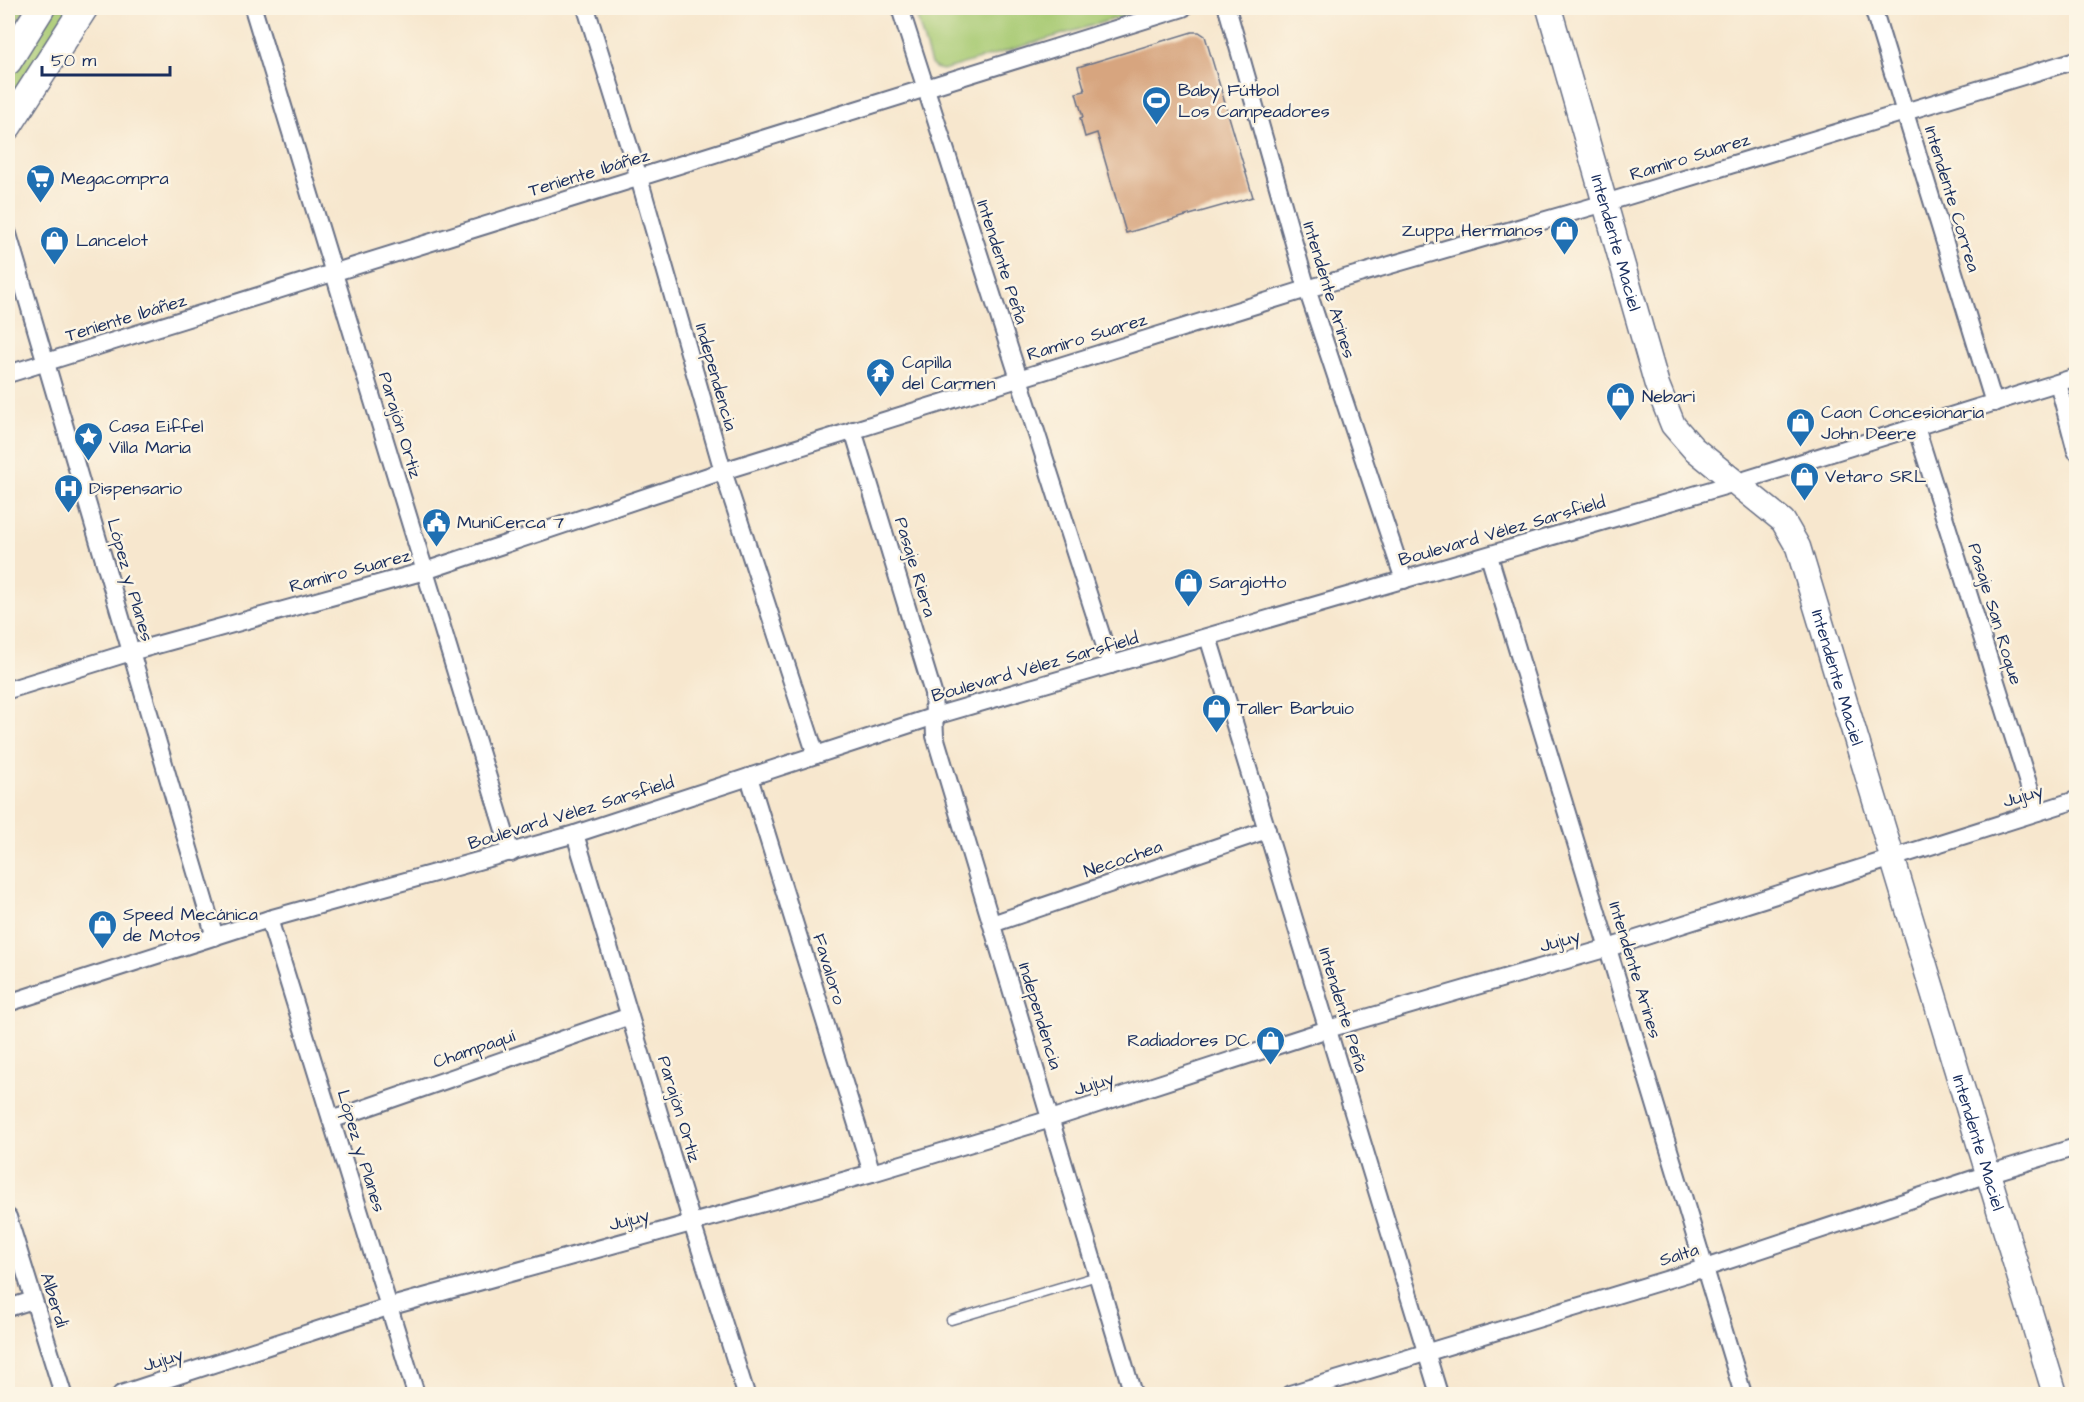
<svg xmlns="http://www.w3.org/2000/svg" width="2084" height="1402" viewBox="0 0 2084 1402" font-family="'Architects Daughter',sans-serif">
  <rect width="100%" height="100%" fill="#fcf5e5"/>
  <filter id="ink" filterUnits="userSpaceOnUse"><feTurbulence type="fractalNoise" baseFrequency=".0167" numOctaves="2"/><feDisplacementMap in="SourceGraphic" scale="12" xChannelSelector="R" yChannelSelector="G"/><feConvolveMatrix kernelMatrix="1 2 1 2 8 2 1 2 1" color-interpolation-filters="sRGB"/></filter>
  <filter id="wash" filterUnits="userSpaceOnUse"><feTurbulence type="fractalNoise" baseFrequency=".008" numOctaves="4" result="noise"/><feDisplacementMap in="SourceGraphic" scale="24" xChannelSelector="R" yChannelSelector="G"/><feGaussianBlur stdDeviation="1.35" result="paint"/><feColorMatrix in="noise" values="0 0 0 0 0 0 0 0 0 0 0 0 0 0 0 0 0 1.4 0 .05"/><feComposite in="paint" operator="in"/></filter>
  <g filter="url(#wash)">
    <rect width="100%" height="100%" fill="#f7e7ce"/>
    <!-- green -->
    <g fill="#a8ca73" stroke="#627c68" stroke-width="1.5">
      <polygon points="8,8 26,8 8,35"/>
      <polygon points="53,8 73,8 8,111 8,79"/>
      <polygon points="914,8 1151,8 943,70 935,68 931,64"/>
    </g>
    <g id="blocks">
      <!-- building -->
      <polygon fill="#d7a57f" points="1192,32 1199,32 1205,36 1253,197 1126,233 1097,133 1085,137 1080,118 1083,117 1076,93 1085,91 1078,67"/>
    </g>
  </g>
  <g filter="url(#ink)">
    <use href="#blocks" fill-opacity="0" stroke="#686f85" stroke-width="1.5"/>
    <g fill="none" stroke-linecap="round" stroke-linejoin="round">
      <defs>
        <polyline id="service" points="951,1320 1097,1276"/>
        <g id="minor">
          <polyline points="253,8 511,853"/>
          <polyline points="586,8 639,178 723,471 816,755"/>
          <polyline points="900,8 1111,665"/>
          <polyline points="1227,8 1307,289 1404,580"/>
          <polyline points="1873,8 1994,403"/>
          <polyline points="8,234 215,937"/>
          <polyline points="8,374 1183,8"/>
          <polyline points="2058,383 2076,451"/>
          <polyline points="1916,427 2037,812"/>
          <polyline points="853,430 933,693 935,736 1133,1394"/>
          <polyline points="1489,556 1743,1394"/>
          <polyline points="1208,637 1439,1394"/>
          <polyline points="8,690 131,652 425,571 723,471 1307,289 1605,203 2076,60"/>
          <polyline points="749,777 872,1173"/>
          <polyline points="575,834 692,1223 746,1394"/>
          <polyline points="269,919 416,1394"/>
          <polyline points="992,924 1267,830"/>
          <polyline points="8,1003 269,919 575,834 935,716 1735,483 2076,377"/>
          <polyline points="331,1120 630,1016"/>
          <polyline points="8,1217 63,1394"/>
          <polyline points="8,1308 33,1300"/>
          <polyline points="121,1394 388,1307 872,1173 1051,1119 1328,1029 1608,948 2076,800"/>
          <polyline points="1290,1394 1705,1268 1988,1174 2076,1147"/>
        </g>
        <g id="secondary">
          <path id="s1" d="M1549,8L1657,385L1673,425L1693,448L1783,521L1798,547L2055,1394"/>
        </g>
        <g id="trunk">
          <polyline points="8,61 41,8"/>
          <polyline points="8,126 84,8"/>
        </g>
      </defs>
      <!-- service casing -->
      <use href="#service" stroke="#686f85" stroke-width="11"/>
      <!-- minor casing -->
      <use href="#minor" stroke="#686f85" stroke-width="20"/>
      <!-- secondary casing -->
      <use href="#secondary" stroke="#686f85" stroke-width="27"/>
      <!-- trunk casing -->
      <use href="#trunk" stroke="#686f85" stroke-width="30"/>
      <!-- service -->
      <use href="#service" stroke="#fff" stroke-width="8"/>
      <!-- minor -->
      <use href="#minor" stroke="#fff" stroke-width="16"/>
      <!-- secondary -->
      <use href="#secondary" stroke="#fff" stroke-width="24"/>
      <!-- trunk -->
      <use href="#trunk" stroke="#fff" stroke-width="27"/>
    </g>
  </g>
  <!-- icons -->
  <defs>
    <symbol id="stadium-pin" viewBox="-11 -11 22 30"><path d="M0 17L-7.5 6A9.5 9.5 0 1 1 7.5 6Z" fill="#1f6fb2" stroke="#fcf5e5"/><path d="M0-5a6.5 5 0 1 0 0 10a6.5 5 0 1 0 0-10ZM-3.5-1.8h7v3.6h-7Z" fill="#fff"/></symbol>
    <symbol id="supermarket-pin" viewBox="-11 -11 22 30"><path d="M0 17L-7.5 6A9.5 9.5 0 1 1 7.5 6Z" fill="#1f6fb2" stroke="#fcf5e5"/><path d="M-6-5.5h2.5l.6 2H6L4.5 2H-2.5L-4.4-4H-6ZM-1.5 3.2a1.3 1.3 0 1 0 .1 0ZM3 3.2a1.3 1.3 0 1 0 .1 0Z" fill="#fff"/></symbol>
    <symbol id="shop-pin" viewBox="-11 -11 22 30"><path d="M0 17L-7.5 6A9.5 9.5 0 1 1 7.5 6Z" fill="#1f6fb2" stroke="#fcf5e5"/><path d="M-5-2.5h2.3a2.7 3.5 0 0 1 5.4 0H5L5.5 6h-11ZM-1.5-2.5h3a1.5 2.3 0 0 0-3 0Z" fill="#fff"/></symbol>
    <symbol id="temple-pin" viewBox="-11 -11 22 30"><path d="M0 17L-7.5 6A9.5 9.5 0 1 1 7.5 6Z" fill="#1f6fb2" stroke="#fcf5e5"/><path d="M0-6L5-2H3V0L6.5 2.5H4V6H1.5V3h-3V6H-4V2.5H-6.5L-3 0V-2H-5Z" fill="#fff"/></symbol>
    <symbol id="sight-pin" viewBox="-11 -11 22 30"><path d="M0 17L-7.5 6A9.5 9.5 0 1 1 7.5 6Z" fill="#1f6fb2" stroke="#fcf5e5"/><path d="M0-6L1.8-2.2L6-1.7L2.9 1.2L3.7 5.4L0 3.3L-3.7 5.4L-2.9 1.2L-6-1.7L-1.8-2.2Z" fill="#fff"/></symbol>
    <symbol id="hospital-pin" viewBox="-11 -11 22 30"><path d="M0 17L-7.5 6A9.5 9.5 0 1 1 7.5 6Z" fill="#1f6fb2" stroke="#fcf5e5"/><path d="M-5-5h3v3.5h4V-5h3V5h-3V1.5h-4V5h-3Z" fill="#fff"/></symbol>
    <symbol id="civic-pin" viewBox="-11 -11 22 30"><path d="M0 17L-7.5 6A9.5 9.5 0 1 1 7.5 6Z" fill="#1f6fb2" stroke="#fcf5e5"/><path d="M-.6-6.5H3V-4.5H.6V-3L4-1V1h2V6H-6V1h2V-1L-.6-3ZM-1.2 2.5V6h2.4V2.5Z" fill="#fff"/></symbol>
  </defs>
  <g fill-rule="evenodd">
    <use href="#stadium-pin" x="1140" y="84" width="33" height="45"/>
    <use href="#supermarket-pin" x="24" y="162" width="33" height="45"/>
    <use href="#shop-pin" x="1548" y="214" width="33" height="45"/>
    <use href="#shop-pin" x="38" y="224" width="33" height="45"/>
    <use href="#temple-pin" x="864" y="356" width="33" height="45"/>
    <use href="#shop-pin" x="1604" y="380" width="33" height="45"/>
    <use href="#shop-pin" x="1784" y="406" width="33" height="45"/>
    <use href="#sight-pin" x="72" y="420" width="33" height="45"/>
    <use href="#shop-pin" x="1788" y="460" width="33" height="45"/>
    <use href="#hospital-pin" x="52" y="472" width="33" height="45"/>
    <use href="#civic-pin" x="420" y="506" width="33" height="45"/>
    <use href="#shop-pin" x="1172" y="566" width="33" height="45"/>
    <use href="#shop-pin" x="1200" y="692" width="33" height="45"/>
    <use href="#shop-pin" x="86" y="908" width="33" height="45"/>
    <use href="#shop-pin" x="1254" y="1024" width="33" height="45"/>
  </g>
  <g text-anchor="middle" dominant-baseline="central" stroke-width="5" stroke-linejoin="round" paint-order="stroke">
    <!-- poi labels -->
    <g font-size="18" fill="#1b2f5e" stroke="#fcf5e5" text-anchor="start">
      <text x="1178" y="90">Baby Fútbol<tspan x="1178" dy="21">Los Campeadores</tspan></text>
      <text x="61" y="178">Megacompra</text>
      <text x="1543" y="230" text-anchor="end">Zuppa Hermanos</text>
      <text x="76" y="240">Lancelot</text>
      <text x="902" y="362">Capilla<tspan x="902" dy="21">del Carmen</tspan></text>
      <text x="1642" y="396">Nebari</text>
      <text x="1821" y="412">Caon Concesionaria<tspan x="1821" dy="21">John Deere</tspan></text>
      <text x="109" y="426">Casa Eiffel<tspan x="109" dy="21">Villa Maria</tspan></text>
      <text x="1825" y="476">Vetaro SRL</text>
      <text x="89" y="488">Dispensario</text>
      <text x="457" y="522">MuniCerca 7</text>
      <text x="1209" y="582">Sargiotto</text>
      <text x="1237" y="708">Taller Barbuio</text>
      <text x="123" y="914">Speed Mecánica<tspan x="123" dy="21">de Motos</tspan></text>
      <text x="1250" y="1040" text-anchor="end">Radiadores DC</text>
    </g>
    <!-- street labels -->
    <g font-size="18" fill="#1b2f5e" stroke="#fcf5e5">
      <text transform="translate(1690 157) rotate(-17)">Ramiro Suarez</text>
      <text transform="translate(589 173) rotate(-17)">Teniente Ibáñez</text>
      <text transform="translate(1952 199) rotate(73)">Intendente Correa</text>
      <text stroke="none"><textPath href="#s1" startOffset="244">Intendente Maciel</textPath></text>
      <text transform="translate(1002 262) rotate(72)">Intendente Peña</text>
      <text transform="translate(1329 290) rotate(73)">Intendente Arines</text>
      <text transform="translate(126 318) rotate(-17)">Teniente Ibáñez</text>
      <text transform="translate(1087 337) rotate(-17)">Ramiro Suarez</text>
      <text transform="translate(716 377) rotate(74)">Independencia</text>
      <text transform="translate(400 425) rotate(73)">Parajón Ortiz</text>
      <text transform="translate(1502 531) rotate(-16)">Boulevard Vélez Sarsfield</text>
      <text transform="translate(915 567) rotate(73)">Pasaje Riera</text>
      <text transform="translate(350 571) rotate(-15)">Ramiro Suarez</text>
      <text transform="translate(130 580) rotate(74)">López y Planes</text>
      <text transform="translate(1995 614) rotate(73)">Pasaje San Roque</text>
      <text transform="translate(1035 667) rotate(-16)">Boulevard Vélez Sarsfield</text>
      <text stroke="none"><textPath href="#s1" startOffset="748">Intendente Maciel</textPath></text>
      <text transform="translate(2023 796) rotate(-17)">Jujuy</text>
      <text transform="translate(571 813) rotate(-17)">Boulevard Vélez Sarsfield</text>
      <text transform="translate(1123 859) rotate(-19)">Necochea</text>
      <text transform="translate(1560 941) rotate(-16)">Jujuy</text>
      <text transform="translate(829 969) rotate(73)">Favaloro</text>
      <text transform="translate(1635 970) rotate(73)">Intendente Arines</text>
      <text transform="translate(1343 1010) rotate(73)">Intendente Peña</text>
      <text transform="translate(1040 1016) rotate(73)">Independencia</text>
      <text transform="translate(474 1049) rotate(-19)">Champaquí</text>
      <text transform="translate(1094 1084) rotate(-18)">Jujuy</text>
      <text transform="translate(679 1109) rotate(73)">Parajón Ortiz</text>
      <text stroke="none"><textPath href="#s1" startOffset="1234">Intendente Maciel</textPath></text>
      <text transform="translate(361 1151) rotate(73)">López y Planes</text>
      <text transform="translate(629 1220) rotate(-15)">Jujuy</text>
      <text transform="translate(1679 1255) rotate(-17)">Salta</text>
      <text transform="translate(54 1300) rotate(73)">Alberdi</text>
      <text transform="translate(163 1360) rotate(-18)">Jujuy</text>
    </g>
  </g>
  <!-- margin -->
  <rect width="2084" height="1402" fill="none" stroke="#fcf5e5" stroke-width="30"/>
  <!-- scale -->
  <path d="M42 66v9h128v-9" fill="none" stroke="#1b2f5e" stroke-width="3"/>
  <text x="51" y="66" font-size="18" fill="#1b2f5e" stroke="#fcf5e5" stroke-width="4.5" paint-order="stroke">50 m</text>
</svg>
